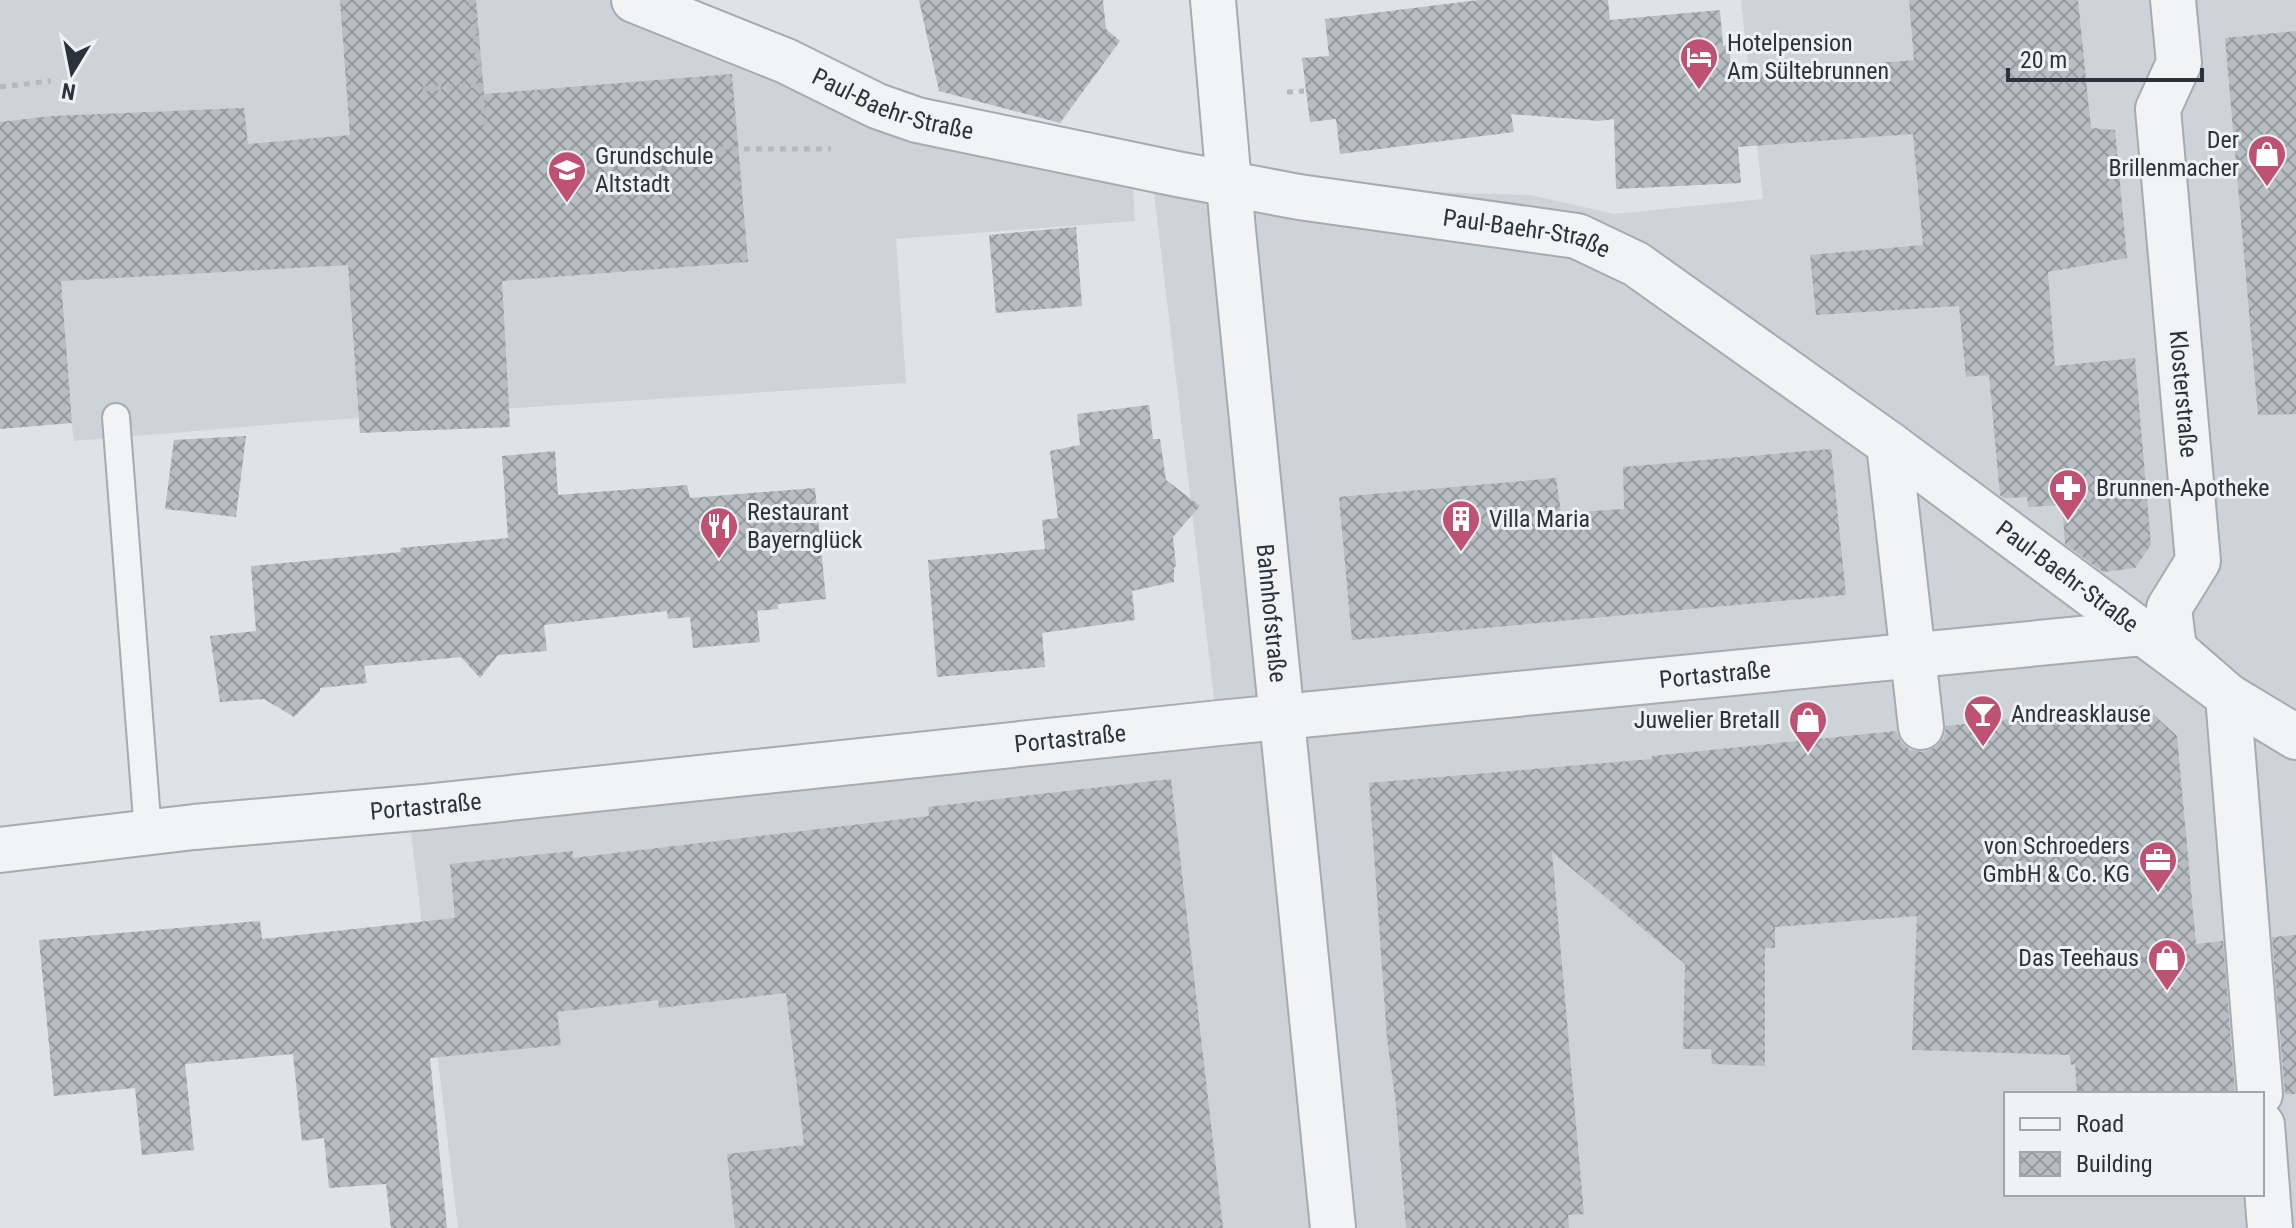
<svg xmlns="http://www.w3.org/2000/svg" width="2296" height="1228" viewBox="0 0 2296 1228" font-family="'Roboto Condensed',sans-serif">
  <defs>
    <pattern id="building-cross-hatch" width="8" height="8" patternUnits="userSpaceOnUse" patternTransform="scale(2)"><rect width="8" height="8" fill="#b7bdc3"/><path d="M0 0l8 8M0 8l8-8" fill="none" stroke="#959aa0"/></pattern>
  </defs>
  <rect width="100%" height="100%" fill="#dfe3e7"/>
  <!-- built -->
  <g fill="#cdd3d8" fill-rule="evenodd">
    <polygon points="0,0 615,0 1133,187 1135,221 896,239 906,383 315,421 74,441 71,420 0,337"/>
    <path d="M1741,0H2296V1228H458L407,799L1215,706L1153,184L1531,195L1614,214L1763,199ZM2006,1094H2262V1194H2006Z"/>
  </g>
  <!-- building -->
  <g fill="url(#building-cross-hatch)">
    <polygon points="340,0 476,0 484,94 732,74 748,262 502,281 510,427 360,433 348,265 61,281 72,423 0,429 0,122 52,116 244,108 248,144 350,135"/>
    <polygon points="919,0 1103,0 1106,29 1120,41 1060,123 939,91"/>
    <polygon points="1479,0 1608,0 1610,20 1720,10 1723,46 1729,45 1732,75 1914,60 1909,0 2078,0 2091,128 2115,130 2127,258 2048,272 2055,366 2135,358 2151,545 2135,568 2103,572 2065,544 2062,505 2028,507 2027,497 2004,498 2000,495 1989,375 1966,377 1959,306 1816,315 1810,255 1923,245 1913,134 1738,147 1741,183 1616,189 1614,119 1599,121 1511,114 1514,132 1340,154 1336,119 1310,122 1302,58 1329,56 1325,19"/>
    <polygon points="2296,31 2296,414 2258,415 2225,38"/>
    <polygon points="1076,227 1082,306 996,313 989,235"/>
    <polygon points="1149,405 1153,439 1160,439 1166,480 1200,506 1173,537 1176,566 1174,568 1174,582 1132,591 1135,620 1042,633 1045,667 937,677 928,560 1045,549 1042,520 1058,518 1050,451 1080,445 1077,414"/>
    <polygon points="246,436 236,517 165,509 174,440"/>
    <polygon points="1831,449 1846,595 1352,640 1339,497 1556,478 1561,513 1624,509 1623,467"/>
    <polygon points="555,451 558,495 687,485 690,498 815,488 826,599 778,604 778,609 757,611 760,642 693,648 690,617 668,619 667,611 544,625 547,651 498,655 480,678 461,657 364,666 367,683 320,688 320,691 294,717 264,699 220,702 210,636 256,631 251,566 401,552 400,548 508,538 502,456"/>
    <polygon points="2143,705 2177,736 2196,944 2223,941 2235,1094 2077,1094 2075,1064 2071,1065 2070,1055 1912,1050 1917,916 1775,927 1775,948 1765,948 1765,1066 1712,1064 1711,1049 1683,1049 1685,964 1552,852 1584,1214 1568,1215 1569,1228 1406,1228 1396,1105 1387,1038 1369,783 1652,759 1652,756 1896,731 1901,742 1910,750 1923,752 1936,747 1944,738 1946,726"/>
    <polygon points="1171,779 1223,1228 735,1228 727,1154 804,1145 786,993 659,1008 658,1000 557,1012 561,1045 430,1058 447,1228 391,1228 386,1184 329,1188 324,1138 302,1141 293,1054 185,1064 194,1150 142,1155 135,1088 54,1096 39,940 260,921 262,939 455,918 450,864 573,851 573,858 929,816 928,807"/>
    <polygon points="2296,935 2296,1094 2285,1094 2272,937"/>
  </g>
  <g fill="none" stroke-linecap="round" stroke-linejoin="round">
    <defs>
      <polyline id="lane" points="116,417 148,833"/>
      <g id="street">
        <path id="s1" d="M634,0L786,61L877,106L917,120L1177,174L1299,197L1577,236L1636,264L1889,444L2228,696L2296,737"/>
        <path id="s2" d="M1213,0L1233,230L1333,1228"/>
        <path id="s3" d="M2173,0L2179,63L2158,109L2198,561L2169,608L2174,649L2228,696L2260,1094"/>
        <polyline points="1889,444 1921,727"/>
        <path id="s4" d="M0,850L194,827L425,807L1219,723L2142,633"/>
        <polyline points="2262,1125 2270,1228"/>
      </g>
    </defs>
    <!-- lane casing -->
    <use href="#lane" stroke="#a5abb0" stroke-width="30"/>
    <!-- street casing -->
    <use href="#street" stroke="#a5abb0" stroke-width="48"/>
    <!-- path -->
    <g stroke="#b5b9be" stroke-width="5" stroke-dasharray="6 6" stroke-linecap="butt">
      <polyline points="471,0 486,131"/>
      <polyline points="0,87 51,81"/>
      <polyline points="423,89 482,85"/>
      <polyline points="1287,92 1304,91"/>
      <polyline points="708,149 831,149"/>
    </g>
    <!-- lane -->
    <use href="#lane" stroke="#f1f3f5" stroke-width="26"/>
    <!-- street -->
    <use href="#street" stroke="#f1f3f5" stroke-width="44"/>
  </g>
  <!-- icons -->
  <defs>
    <symbol id="hotel-pin" viewBox="-11 -11 22 30"><path d="M0 17L-7.5 6A9.5 9.5 0 1 1 7.5 6Z" fill="#bf5172" stroke="#eef2f4"/><path d="M-6-4.5h1.5V1H6V5H4.5V3h-9V5H-6ZM-4 0a1.8 1.8 0 1 1 3.6 0ZM.5 0V-2.5h3Q6-2.5 6 0Z" fill="#fff"/></symbol>
    <symbol id="shop-pin" viewBox="-11 -11 22 30"><path d="M0 17L-7.5 6A9.5 9.5 0 1 1 7.5 6Z" fill="#bf5172" stroke="#eef2f4"/><path d="M-5-2.5h2.3a2.7 3.5 0 0 1 5.4 0H5L5.5 6h-11ZM-1.5-2.5h3a1.5 2.3 0 0 0-3 0Z" fill="#fff"/></symbol>
    <symbol id="school-pin" viewBox="-11 -11 22 30"><path d="M0 17L-7.5 6A9.5 9.5 0 1 1 7.5 6Z" fill="#bf5172" stroke="#eef2f4"/><path d="M0-5L7-2L0 1L-7-2ZM-4 1L0 2.5L4 1V4Q0 6-4 4Z" fill="#fff"/></symbol>
    <symbol id="pharmacy-pin" viewBox="-11 -11 22 30"><path d="M0 17L-7.5 6A9.5 9.5 0 1 1 7.5 6Z" fill="#bf5172" stroke="#eef2f4"/><path d="M-2-6h4v4h4v4h-4v4h-4v-4h-4v-4h4Z" fill="#fff"/></symbol>
    <symbol id="building-pin" viewBox="-11 -11 22 30"><path d="M0 17L-7.5 6A9.5 9.5 0 1 1 7.5 6Z" fill="#bf5172" stroke="#eef2f4"/><path d="M-4-6H4V6H1V3H-1V6H-4ZM-2.5-4.3h1.7v1.8h-1.7ZM.8-4.3h1.7v1.8H.8ZM-2.5-1h1.7V.8h-1.7ZM.8-1h1.7V.8H.8Z" fill="#fff"/></symbol>
    <symbol id="restaurant-pin" viewBox="-11 -11 22 30"><path d="M0 17L-7.5 6A9.5 9.5 0 1 1 7.5 6Z" fill="#bf5172" stroke="#eef2f4"/><path d="M-5-6h1v4h1v-4h1v4h1v-4h1v5L-1.5 .5V6h-2V.5L-5-1ZM5-6V6H3V1.5H1.5Q1.5-4 5-6Z" fill="#fff"/></symbol>
    <symbol id="bar-pin" viewBox="-11 -11 22 30"><path d="M0 17L-7.5 6A9.5 9.5 0 1 1 7.5 6Z" fill="#bf5172" stroke="#eef2f4"/><path d="M-6-5H6L.8 .8V4.5H3.5V6h-7V4.5H-.8V.8Z" fill="#fff"/></symbol>
    <symbol id="office-pin" viewBox="-11 -11 22 30"><path d="M0 17L-7.5 6A9.5 9.5 0 1 1 7.5 6Z" fill="#bf5172" stroke="#eef2f4"/><path d="M-6-3h4V-5.5h4V-3h4V5H-6ZM-1-4.5V-3h2v-1.5ZM-6 0V1H6V0Z" fill="#fff"/></symbol>
  </defs>
  <g fill-rule="evenodd">
    <use href="#hotel-pin" x="1677" y="35" width="44" height="60"/>
    <use href="#shop-pin" x="2245" y="132" width="44" height="60"/>
    <use href="#school-pin" x="545" y="148" width="44" height="60"/>
    <use href="#pharmacy-pin" x="2046" y="466" width="44" height="60"/>
    <use href="#building-pin" x="1439" y="497" width="44" height="60"/>
    <use href="#restaurant-pin" x="697" y="504" width="44" height="60"/>
    <use href="#bar-pin" x="1961" y="692" width="44" height="60"/>
    <use href="#shop-pin" x="1786" y="698" width="44" height="60"/>
    <use href="#office-pin" x="2136" y="838" width="44" height="60"/>
    <use href="#shop-pin" x="2145" y="936" width="44" height="60"/>
  </g>
  <g text-anchor="middle" dominant-baseline="central" stroke-width="6" stroke-linejoin="round" paint-order="stroke">
    <!-- poi labels -->
    <g font-size="24" fill="#2a333c" stroke="#eef2f4" text-anchor="start">
      <text x="1727" y="43">Hotelpension<tspan x="1727" dy="28">Am Sültebrunnen</tspan></text>
      <text x="2239" y="140" text-anchor="end">Der<tspan x="2239" dy="28">Brillenmacher</tspan></text>
      <text x="595" y="156">Grundschule<tspan x="595" dy="28">Altstadt</tspan></text>
      <text x="2096" y="488">Brunnen-Apotheke</text>
      <text x="747" y="512">Restaurant<tspan x="747" dy="28">Bayernglück</tspan></text>
      <text x="1489" y="519">Villa Maria</text>
      <text x="2011" y="714">Andreasklause</text>
      <text x="1780" y="720" text-anchor="end">Juwelier Bretall</text>
      <text x="2130" y="846" text-anchor="end">von Schroeders<tspan x="2130" dy="28">GmbH &amp; Co. KG</tspan></text>
      <text x="2139" y="958" text-anchor="end">Das Teehaus</text>
    </g>
    <!-- street labels -->
    <g font-size="24" fill="#2a333c" stroke="#eef2f4">
      <text stroke="none"><textPath href="#s1" startOffset="280">Paul-Baehr-Straße</textPath></text>
      <text stroke="none"><textPath href="#s1" startOffset="928">Paul-Baehr-Straße</textPath></text>
      <text stroke="none"><textPath href="#s3" startOffset="400">Klosterstraße</textPath></text>
      <text stroke="none"><textPath href="#s1" startOffset="1576">Paul-Baehr-Straße</textPath></text>
      <text stroke="none"><textPath href="#s2" startOffset="616">Bahnhofstraße</textPath></text>
      <text stroke="none"><textPath href="#s4" startOffset="1724">Portastraße</textPath></text>
      <text stroke="none"><textPath href="#s4" startOffset="1076">Portastraße</textPath></text>
      <text stroke="none"><textPath href="#s4" startOffset="428">Portastraße</textPath></text>
    </g>
  </g>
  <!-- legend -->
  <rect x="2004" y="1092" width="260" height="104" fill="#eef2f4" stroke="#a0a6aa" stroke-width="2"/>
  <rect x="2020" y="1118" width="40" height="12" fill="#f1f3f5" stroke="#a0a6aa" stroke-width="2"/>
  <text x="2076" y="1132" font-size="24" fill="#2a333c">Road</text>
  <rect x="2020" y="1152" width="40" height="24" fill="url(#building-cross-hatch)" stroke="#a0a6aa" stroke-width="2"/>
  <text x="2076" y="1172" font-size="24" fill="#2a333c">Building</text>
  <!-- north arrow -->
  <g transform="translate(72 72) rotate(190)" stroke="#eef2f4" stroke-width="6" paint-order="stroke">
  <path d="M0-6L14 30L0 20L-14 30Z" fill="#2a333c"/>
  <text y="-12" font-size="22" font-weight="bold" text-anchor="middle" fill="#2a333c">N</text>
  </g>
  <!-- scale -->
  <path d="M2008 68v12h194v-12" fill="none" stroke="#2a333c" stroke-width="4"/>
  <text x="2020" y="68" font-size="24" fill="#2a333c" stroke="#eef2f4" stroke-width="6" paint-order="stroke">20 m</text>
</svg>
